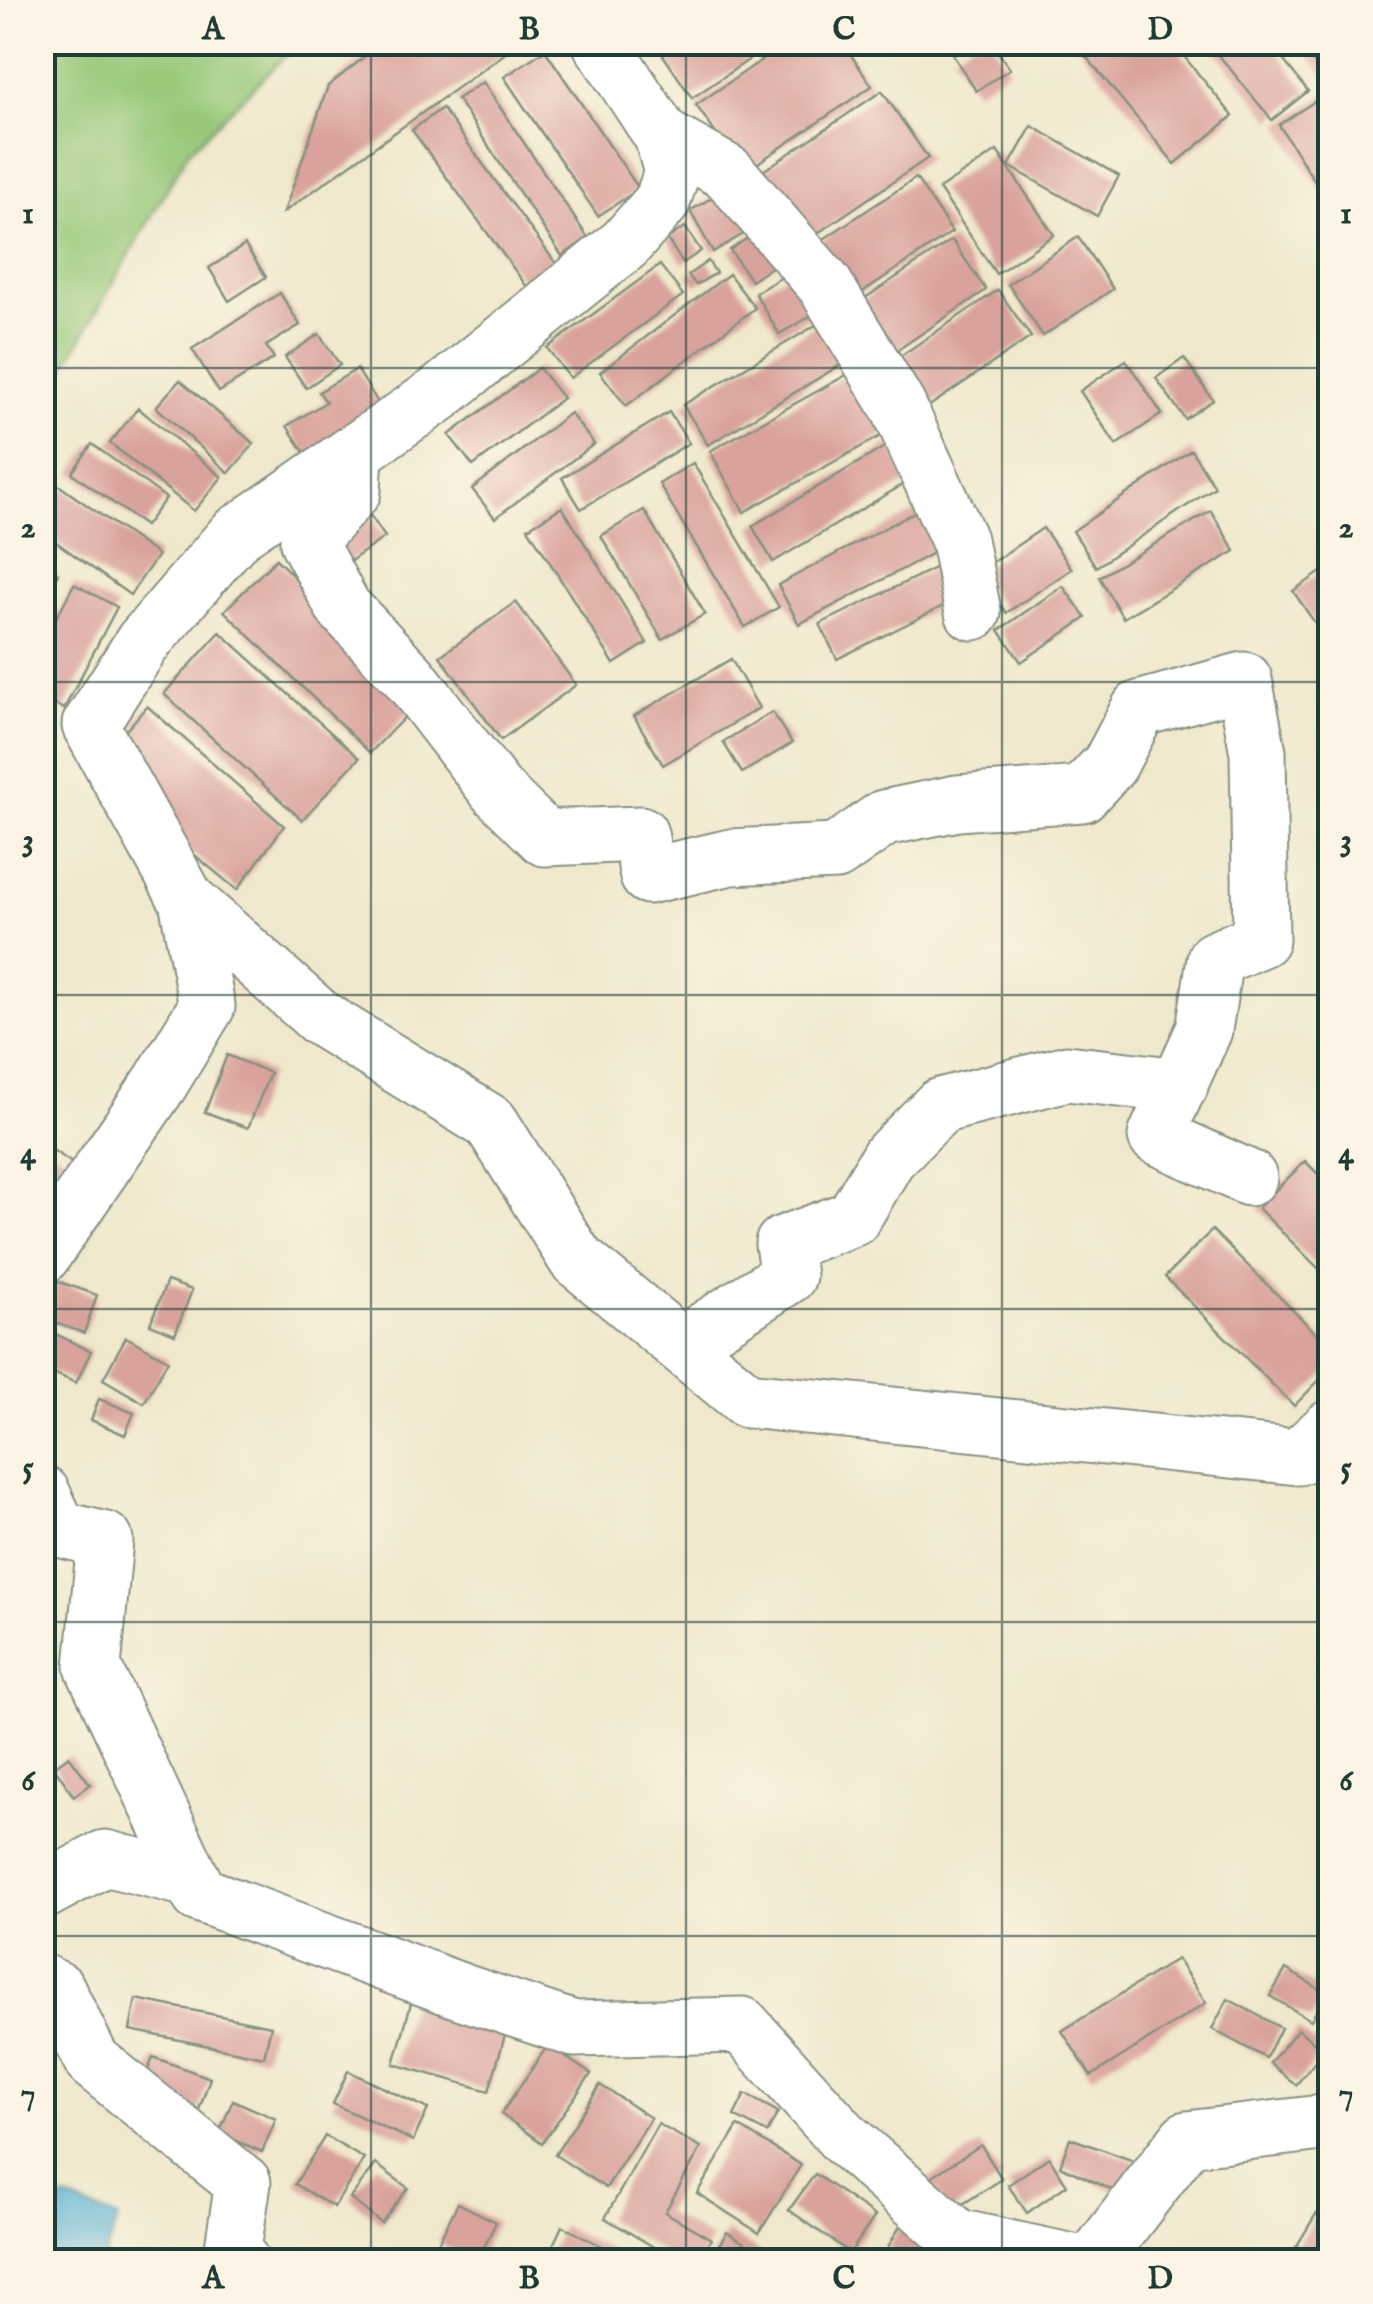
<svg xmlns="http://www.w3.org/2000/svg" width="1373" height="2304" viewBox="0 0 1373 2304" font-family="'IM FELL English',serif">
  <rect width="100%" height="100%" fill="#fcf5e5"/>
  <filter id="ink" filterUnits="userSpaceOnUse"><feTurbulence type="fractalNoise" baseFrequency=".01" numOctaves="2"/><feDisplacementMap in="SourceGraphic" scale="20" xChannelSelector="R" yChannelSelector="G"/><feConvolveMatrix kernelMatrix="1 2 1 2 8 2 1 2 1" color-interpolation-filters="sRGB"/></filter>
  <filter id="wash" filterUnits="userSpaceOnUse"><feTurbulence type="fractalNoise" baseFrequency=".0048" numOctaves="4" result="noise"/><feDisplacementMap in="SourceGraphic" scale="40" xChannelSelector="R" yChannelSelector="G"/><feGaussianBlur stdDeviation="2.25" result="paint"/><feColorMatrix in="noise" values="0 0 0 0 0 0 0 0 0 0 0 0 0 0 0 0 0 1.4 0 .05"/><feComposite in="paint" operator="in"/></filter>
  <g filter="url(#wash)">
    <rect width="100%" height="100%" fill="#efe8cc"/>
    <!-- green -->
    <polygon fill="#96c878" stroke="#5a8256" stroke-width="2.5" points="43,42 298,43 189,151 43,405"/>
    <!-- water -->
    <polygon fill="#57b0d4" stroke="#3b7684" stroke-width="2.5" points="65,2198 118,2219 103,2261 43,2260 43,2216"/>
    <g id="blocks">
      <!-- building -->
      <g fill="#d9a29c">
        <polygon points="383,42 521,42 284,212 328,86"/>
        <polygon points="669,42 775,42 692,98 659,49"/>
        <polygon points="788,42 842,42 872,86 743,173 696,105"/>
        <polygon points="972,42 991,42 1010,69 976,91 953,55"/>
        <polygon points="1074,42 1172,42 1233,116 1175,164"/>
        <polygon points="1208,42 1269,42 1308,91 1272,120"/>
        <polygon points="1297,42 1330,42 1330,73 1326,77"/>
        <polygon points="545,50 639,189 598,216 504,77"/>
        <polygon points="483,82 588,238 562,256 457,99"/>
        <polygon points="882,91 928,158 803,243 757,175"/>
        <polygon points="1330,91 1330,205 1279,125"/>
        <polygon points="442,108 560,269 530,291 412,130"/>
        <polygon points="1032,126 1119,176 1097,216 1009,166"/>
        <polygon points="997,151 1054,235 996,274 939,189"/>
        <polygon points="916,178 952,232 852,299 816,244"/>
        <polygon points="731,186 755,227 713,252 690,211"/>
        <polygon points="685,227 701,251 683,263 667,239"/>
        <polygon points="758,231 779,262 751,281 730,250"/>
        <polygon points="1078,237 1113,289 1043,336 1008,284"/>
        <polygon points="952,240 986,290 893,353 859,302"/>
        <polygon points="245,245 266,277 229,301 209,268"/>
        <polygon points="708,261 716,273 696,285 688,275"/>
        <polygon points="660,265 683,295 570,378 547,348"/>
        <polygon points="801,266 825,308 779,334 755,293"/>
        <polygon points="729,274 755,308 626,406 600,372"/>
        <polygon points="998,290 1031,337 922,411 890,363"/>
        <polygon points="280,293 300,325 266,346 274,358 219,392 192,349"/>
        <polygon points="826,319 850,359 708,445 683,405"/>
        <polygon points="319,334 340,365 306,388 285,357"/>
        <polygon points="1184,358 1213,400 1185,419 1156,378"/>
        <polygon points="1126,360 1162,414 1116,445 1080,391"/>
        <polygon points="539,368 563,398 473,466 449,435"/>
        <polygon points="859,368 893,429 744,512 710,451"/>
        <polygon points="357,369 387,417 312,464 287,426 326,402 319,392"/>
        <polygon points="180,380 254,444 229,473 156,407"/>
        <polygon points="138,408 222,477 194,511 110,443"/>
        <polygon points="669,412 689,443 581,509 562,478"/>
        <polygon points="570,413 594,444 495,518 472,489"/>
        <polygon points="893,442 914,478 773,562 752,526"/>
        <polygon points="92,444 166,498 145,526 72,473"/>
        <polygon points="1191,450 1215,487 1096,567 1073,531"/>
        <polygon points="693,463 779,607 745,627 659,484"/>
        <polygon points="54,482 158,555 130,595 42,532 42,498"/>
        <polygon points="363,505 385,537 342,567 320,535"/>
        <polygon points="926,506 946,546 799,624 778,585"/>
        <polygon points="562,507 647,643 614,664 528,528"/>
        <polygon points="644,510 705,614 662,639 601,536"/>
        <polygon points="1211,511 1235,551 1123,618 1099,577"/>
        <polygon points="1043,528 1072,569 1006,613 978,572"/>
        <polygon points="276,559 421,700 370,753 224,611"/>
        <polygon points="42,564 58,573 42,601"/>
        <polygon points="1330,566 1330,645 1293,591"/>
        <polygon points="937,567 953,601 837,659 820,624"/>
        <polygon points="74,584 117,607 64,709 42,698 42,645"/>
        <polygon points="1063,586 1086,618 1021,662 999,630"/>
        <polygon points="516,602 576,685 501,740 440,656"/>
        <polygon points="220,632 359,758 302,820 164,694"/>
        <polygon points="731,659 759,708 663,765 634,716"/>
        <polygon points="147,706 284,826 237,890 92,770"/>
        <polygon points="772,712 792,743 742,773 723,742"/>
        <polygon points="227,1055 270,1073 248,1128 205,1112"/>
        <polygon points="42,1143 72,1163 53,1193 42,1186"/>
        <polygon points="1305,1161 1330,1186 1330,1280 1258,1208"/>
        <polygon points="1212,1230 1330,1347 1330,1369 1294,1406 1165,1277"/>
        <polygon points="57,1281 97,1295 84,1333 44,1319"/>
        <polygon points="167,1281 192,1290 175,1334 150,1324"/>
        <polygon points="45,1329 91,1351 76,1383 42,1368 42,1335"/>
        <polygon points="126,1337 168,1360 144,1403 103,1379"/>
        <polygon points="99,1399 134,1413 125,1435 91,1420"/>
        <polygon points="69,1756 90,1784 74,1796 54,1767"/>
        <polygon points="1177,1959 1206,2003 1091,2076 1062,2031"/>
        <polygon points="1286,1969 1326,1993 1311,2020 1270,1996"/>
        <polygon points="414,1993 509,2021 489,2091 394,2064"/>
        <polygon points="136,1999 271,2026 264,2057 130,2030"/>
        <polygon points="1228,1999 1281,2028 1266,2058 1212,2029"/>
        <polygon points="1298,2029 1324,2051 1296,2085 1270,2063"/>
        <polygon points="42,2042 59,2050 42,2085"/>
        <polygon points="548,2045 591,2074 542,2143 501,2114"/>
        <polygon points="153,2057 210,2078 198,2113 140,2093"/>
        <polygon points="348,2071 428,2109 413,2141 333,2104"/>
        <polygon points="600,2085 651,2118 606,2188 555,2155"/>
        <polygon points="745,2094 778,2112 767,2133 734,2116"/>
        <polygon points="233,2100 276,2119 262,2152 219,2133"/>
        <polygon points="658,2124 701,2148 665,2212 711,2239 698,2262 679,2262 605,2218"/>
        <polygon points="738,2126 801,2165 759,2233 697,2193"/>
        <polygon points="325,2136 364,2159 334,2207 295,2184"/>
        <polygon points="1070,2138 1178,2177 1162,2213 1060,2166"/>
        <polygon points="981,2145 1002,2179 950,2212 928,2179"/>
        <polygon points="1049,2157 1067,2185 1027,2213 1008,2185"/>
        <polygon points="376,2164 408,2188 381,2223 350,2198"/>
        <polygon points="815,2174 875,2216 850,2253 789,2210"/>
        <polygon points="458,2203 496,2222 477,2262 438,2243"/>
        <polygon points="1316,2214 1330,2223 1330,2262 1308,2262 1293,2252"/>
        <polygon points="903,2221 960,2262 906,2262 888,2247"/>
        <polygon points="562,2226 634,2262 545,2262"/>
        <polygon points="727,2232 774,2262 708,2262"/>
      </g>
    </g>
  </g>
  <g filter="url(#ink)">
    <use href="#blocks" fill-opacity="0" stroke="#879280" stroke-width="2.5"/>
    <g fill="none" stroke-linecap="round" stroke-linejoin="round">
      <defs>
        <g id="minor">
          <polyline points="600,42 662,136 672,172 662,202 625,244 439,394 236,534 143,642 90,725 187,900 320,1018 491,1123 576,1259 747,1400 1298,1457 1330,1428"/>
          <polyline points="662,136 728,173 825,285 898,406 959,540 973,612"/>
          <polyline points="355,452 353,491 308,542 343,607 410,678 497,791 545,838 640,834 648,876 731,857 836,852 884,818 957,803 1082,794 1110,764 1139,709 1244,680 1258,752 1261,939 1215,959 1204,1030 1156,1136 1249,1178"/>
          <polyline points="42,1256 161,1082 207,1006 187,900"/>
          <polyline points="681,1345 788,1276 783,1244 853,1218 888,1158 940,1106 1067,1073 1180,1086"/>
          <polyline points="42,1493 59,1529 105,1540 93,1667 199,1894 460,1991 574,2029 742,2025 845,2139 957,2237 1073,2262"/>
          <polyline points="42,1892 105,1858 193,1880"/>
          <polyline points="42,1982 57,1989 92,2061 243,2183 232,2254 242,2262"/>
          <polyline points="1093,2262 1187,2139 1330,2122"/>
        </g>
      </defs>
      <!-- minor casing -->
      <use href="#minor" stroke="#879280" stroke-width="59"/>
      <!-- minor -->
      <use href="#minor" stroke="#fff" stroke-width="55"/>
    </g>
  </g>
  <!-- grid -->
  <path fill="none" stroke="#1f3d34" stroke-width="2.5" stroke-opacity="0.55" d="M371,42V2262M686,42V2262M1002,42V2262M42,368H1330M42,682H1330M42,995H1330M42,1309H1330M42,1622H1330M42,1936H1330"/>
  <!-- margin -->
  <rect width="1373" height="2304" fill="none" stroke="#fcf5e5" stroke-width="110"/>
  <rect x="55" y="55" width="1263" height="2194" fill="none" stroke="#1f3d34" stroke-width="4"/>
  <g font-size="32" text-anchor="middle" font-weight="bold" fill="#1f3d34">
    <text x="213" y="39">A</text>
    <text x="529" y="39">B</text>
    <text x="844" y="39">C</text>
    <text x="1160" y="39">D</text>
    <text x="28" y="223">1</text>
    <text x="1346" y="223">1</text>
    <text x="28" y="537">2</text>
    <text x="1346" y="537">2</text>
    <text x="28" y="850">3</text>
    <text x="1346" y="850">3</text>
    <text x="28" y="1163">4</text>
    <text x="1346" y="1163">4</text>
    <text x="28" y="1477">5</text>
    <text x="1346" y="1477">5</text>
    <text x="28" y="1790">6</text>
    <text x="1346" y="1790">6</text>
    <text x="28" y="2104">7</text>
    <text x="1346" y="2104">7</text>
    <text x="213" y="2288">A</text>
    <text x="529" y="2288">B</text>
    <text x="844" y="2288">C</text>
    <text x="1160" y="2288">D</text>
  </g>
</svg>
